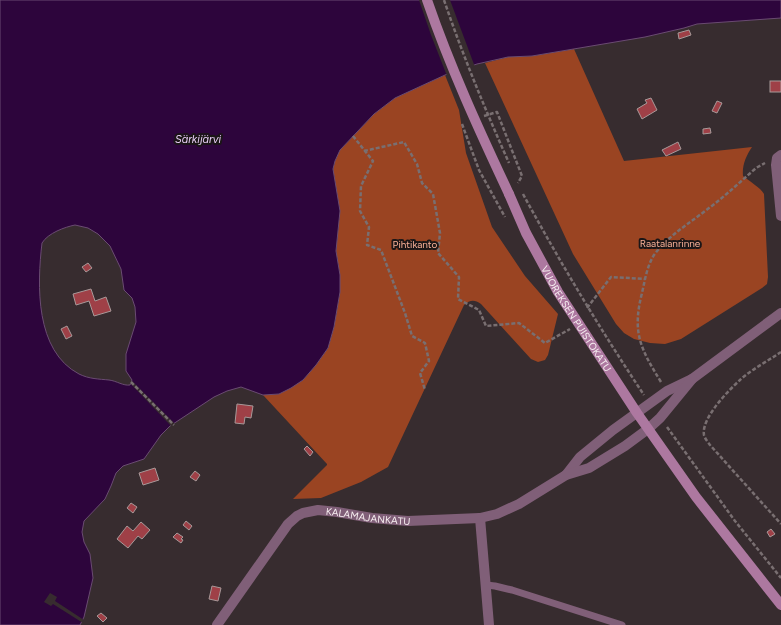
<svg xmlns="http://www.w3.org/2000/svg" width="781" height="625" viewBox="0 0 781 625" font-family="Figtree,sans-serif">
  <rect width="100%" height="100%" fill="#372c2f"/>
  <!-- forest -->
  <g fill="#9a4422">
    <path d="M574,49L624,161L752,147C746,156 742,165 743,176C749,181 761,188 764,194L768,277L767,284L762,288L681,339L665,344L650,343L634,339L624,333L616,324L573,254L485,63L508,57L532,56Z"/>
    <path d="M445,75L459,110L466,153L492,227L525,276L558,314L548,355L545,360L538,362L531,359L481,304C474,299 470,300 464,305L388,467L361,482L321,498L293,499L327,465V464L263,395L279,394L303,380L316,365L328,348L334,327L340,292V275L336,251L340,211L333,169L335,161L340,150L374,114L395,98Z"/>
  </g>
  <!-- water -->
  <path fill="#2d053c" stroke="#6a4b72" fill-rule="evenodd" d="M0,0H781V18L697,24L684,28L645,37L532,56L508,57L477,64L445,75L395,98L374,114L340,150L335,161L333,169L340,211L336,251L340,275V292L334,327L328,348L316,365L303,380L291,388L279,394L263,395L241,387L227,391L214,397L170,426L161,435L144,459L123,466L116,473L111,486L105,499L84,521L82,532L84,542L90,554L93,578L84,617L80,625H0ZM75,225L88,228L98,234L110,246L121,269L124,290L132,298L135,307L136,322L126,354V371L132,380L130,385C123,386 117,381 109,380C99,379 89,379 79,374C35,351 37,285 42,243C48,233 65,227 75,225Z"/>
  <!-- pier -->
  <g fill="#372c2f">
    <polygon points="419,0 450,0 475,67 447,76 431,35"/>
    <polygon points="132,381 175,424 172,427 130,383"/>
    <polygon points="50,593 57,597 55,601 84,620 83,623 53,604 51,606 44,602"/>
  </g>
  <!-- building -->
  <g fill="#9f4047" stroke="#a89999">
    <polygon points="689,30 691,35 679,39 678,33"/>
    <rect x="770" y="81" width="11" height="11"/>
    <polygon points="651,98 657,110 642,119 637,109 647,103 645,100"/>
    <polygon points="717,101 722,103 717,113 712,111"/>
    <polygon points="710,128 711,133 703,134 703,129"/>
    <polygon points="678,142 681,149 666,156 662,150"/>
    <polygon points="88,263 92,268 86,272 82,267"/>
    <polygon points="91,289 95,301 106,297 111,311 94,316 89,301 76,305 73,294"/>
    <polygon points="67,326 72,336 66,339 61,329"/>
    <polygon points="237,404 253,406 251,418 245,417 244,424 235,423"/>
    <polygon points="307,446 313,452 310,456 304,449"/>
    <polygon points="155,468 159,480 143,485 139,473"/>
    <polygon points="195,471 200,475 196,481 190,477"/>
    <polygon points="131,503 137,507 133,513 127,508"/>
    <polygon points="186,521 192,526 189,530 183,525"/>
    <polygon points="141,522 150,530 142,539 138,536 128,548 117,539 127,526 133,531"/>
    <polygon points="771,529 775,534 770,537 767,532"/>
    <polygon points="177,533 183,537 181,539 183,540 181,543 173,537"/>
    <polygon points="212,586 221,588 218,601 209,599"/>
    <polygon points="101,613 107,618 103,622 97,616"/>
  </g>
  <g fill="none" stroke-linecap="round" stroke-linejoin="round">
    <!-- path -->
    <g stroke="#796f71" stroke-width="2.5" stroke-dasharray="4 2" stroke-linecap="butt">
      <polyline points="484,116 497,112 522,176 518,183"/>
      <polyline points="462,124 479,170 505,217"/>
      <polyline points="353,136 373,161 361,186 360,211 369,227 367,245 381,250 405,313 412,336 425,343 429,361 420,373 425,390"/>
      <polyline points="364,151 404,142 417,164 422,183 433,194 440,233 438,253 459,277 458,299 479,310 486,326 519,323 545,343 570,329"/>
      <path d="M523,194C561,264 600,329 644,395"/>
      <polyline points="587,308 611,277 645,279"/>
      <path d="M781,352C768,361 752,369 740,380C729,390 701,418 704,435C705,439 708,442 710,445L781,524"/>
      <polyline points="131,382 174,425"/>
      <path d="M661,382C640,348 632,332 642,293C645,280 647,266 654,255C668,236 687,225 705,211C723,198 739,183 756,168L765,163"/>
      <polyline points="667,427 735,521 781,578"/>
    </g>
    <!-- service -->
    <polyline stroke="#805f78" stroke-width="7" points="486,585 495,586 512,590 622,625"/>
    <!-- minor -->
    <g stroke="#805f78" stroke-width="10">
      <polyline points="781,155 777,158 776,165 781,216"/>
      <polyline points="566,475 580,457 613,430 667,391 692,379 781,313"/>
      <polyline points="480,518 489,625"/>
      <path id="s1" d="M217,625L288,524L297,516L303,513L318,510L337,512L372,518L408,521L480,518L497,514L519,504L566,475L589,468L625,446L648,429L660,418L692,379"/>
    </g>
    <!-- secondary -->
    <path stroke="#ad78a0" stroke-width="10" id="s2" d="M509,194L526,233L558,292L637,413L696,497L781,605"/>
    <!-- path-bridge -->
    <path stroke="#796f71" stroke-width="2.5" stroke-dasharray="4 2" stroke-linecap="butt" d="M444,0C463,56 485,109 509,163"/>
    <!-- secondary-bridge -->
    <path stroke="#ad78a0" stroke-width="10" d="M427,0C450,67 479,130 509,194"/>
  </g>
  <g text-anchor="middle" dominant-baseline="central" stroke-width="4" stroke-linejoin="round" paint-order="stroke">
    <!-- park labels -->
    <g font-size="10" fill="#fab197" stroke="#1b1617">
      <text x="670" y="243">Raatalanrinne</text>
      <text x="415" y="244">Pihtikanto</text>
    </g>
    <!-- street labels -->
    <g font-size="10" fill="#f7eff1" stroke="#1b1617">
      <text stroke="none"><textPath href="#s2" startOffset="142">VUOREKSEN PUISTOKATU</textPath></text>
      <text stroke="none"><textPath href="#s1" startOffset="208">KALAMAJANKATU</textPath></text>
    </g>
    <!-- water labels -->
    <g font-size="11" font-style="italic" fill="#ebd0f9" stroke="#1b1617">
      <text x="198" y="139">Särkijärvi</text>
    </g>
  </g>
</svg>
